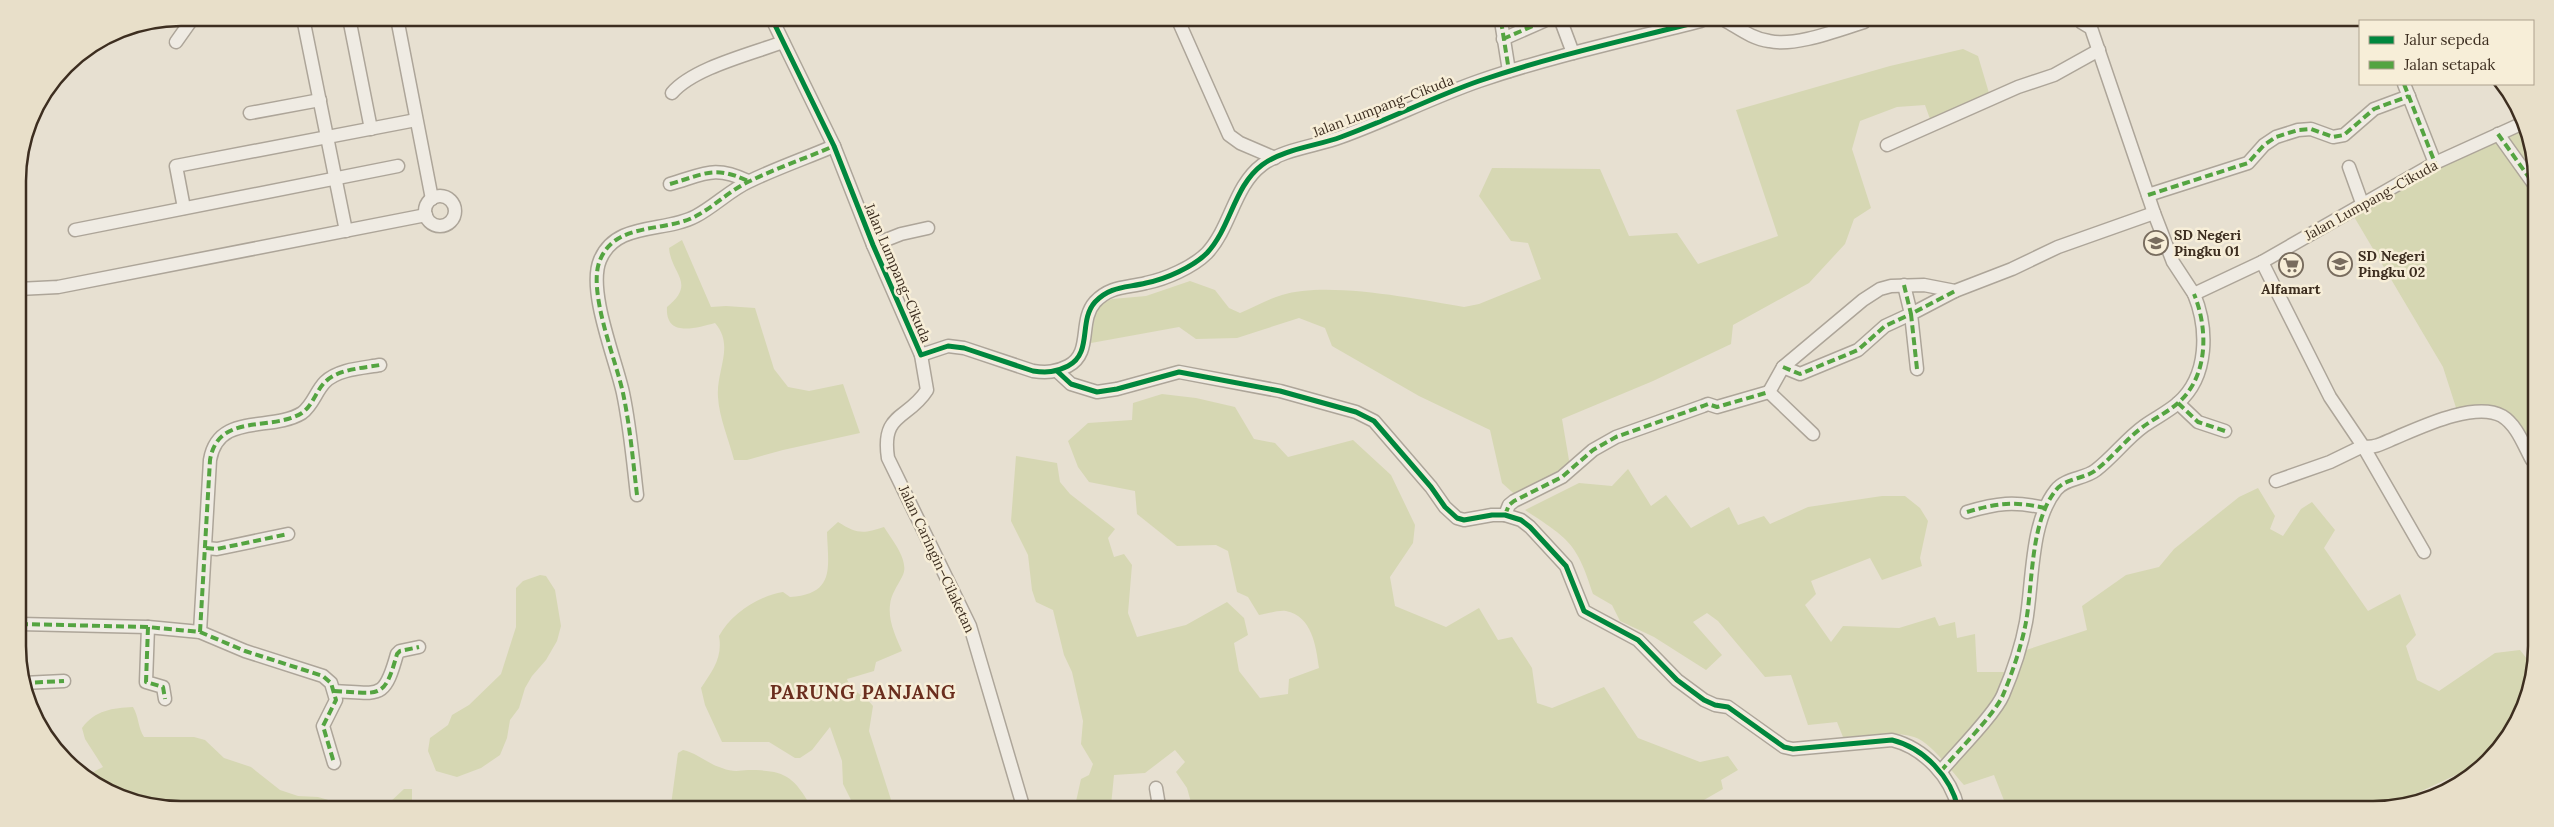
<svg xmlns="http://www.w3.org/2000/svg" width="2554" height="827" viewBox="0 0 2554 827" font-family="Lora,serif">
  <rect width="100%" height="100%" fill="#e7e0d1"/>
  <!-- green -->
  <g fill="#d6d7b3">
    <path d="M1963,49L1978,56L1989,93L1957,112L1930,119L1925,105L1897,107L1860,121L1852,149L1871,208L1854,219L1845,244L1809,283L1733,325L1731,344L1653,381L1562,419L1571,472L1520,499L1502,483L1490,430L1419,396L1332,346L1325,328L1299,318L1237,338L1196,339L1179,327L1091,343L1095,315L1101,304L1112,299L1146,296L1190,281L1215,290L1229,308L1240,313C1254,307 1268,299 1282,295C1328,281 1416,299 1464,307L1479,304L1541,279L1528,243L1511,241L1479,196L1492,168L1600,169L1629,236L1677,233L1698,264L1778,236L1736,110L1890,66Z"/>
    <polygon points="2523,128 2533,150 2532,464 2520,433 2497,415 2459,417 2443,367 2353,215 2458,151"/>
    <path d="M682,240L711,307L726,306L755,308L774,369L788,387L809,391L843,384L860,433L783,450L747,460H734C729,440 719,417 718,397C716,370 735,346 715,323C696,328 665,338 667,307C697,283 671,274 669,248Z"/>
    <path d="M1162,394L1196,398L1235,407L1254,439L1275,443L1288,457L1353,440L1391,475L1415,525L1413,543L1390,577L1395,606L1446,627L1479,608L1498,640L1512,637L1532,668L1537,703L1552,708L1604,687L1638,738L1700,762L1728,756L1738,770L1721,780L1723,789L1697,804L1698,808L1192,806L1187,788L1176,772L1185,762L1175,750L1145,773L1114,775L1111,806H1075L1081,779L1089,775L1093,764L1081,744L1083,721L1072,672L1064,655L1053,610L1036,602L1032,590L1028,555L1011,521L1016,456L1057,463L1060,482L1070,494L1115,529L1108,538L1114,557L1124,554L1132,565L1128,613L1137,637L1186,625L1227,602L1244,618L1248,635L1234,643L1239,671L1260,698L1288,694L1289,679L1319,668C1316,646 1312,616 1286,611C1278,610 1266,614 1259,615L1248,597L1237,592L1228,551L1216,545L1177,546L1137,514L1135,491L1089,482L1078,467L1068,441L1088,423L1132,420L1133,403Z"/>
    <path d="M1628,469L1651,506L1666,495L1691,528L1729,507L1738,525L1764,516L1770,524L1808,507L1882,496H1905L1920,508L1928,521L1920,558L1922,566L1882,580L1870,558L1811,581L1816,594L1805,605L1831,642L1843,626L1899,628L1935,617L1939,626L1955,622L1957,638L1975,634L1977,672H2012L2020,652L2087,630L2082,606L2126,575L2159,567L2174,549L2239,497L2258,488L2275,516L2270,529L2283,536L2301,509L2312,502L2335,530L2324,548L2368,611L2400,594L2416,635L2406,646L2417,680L2439,691L2495,653L2520,650L2531,664V688L2509,737L2473,775L2458,774L2383,809L2007,808L1994,775L1964,785C1952,772 1931,742 1914,737C1893,730 1865,736 1843,737L1837,722L1808,725L1791,675L1765,677L1718,621L1707,613L1693,622L1722,655L1706,670L1654,637L1620,621L1612,605L1593,594C1577,543 1569,539 1525,510L1579,483L1612,486Z"/>
    <path d="M838,522C857,534 863,534 884,527C892,540 911,562 902,577C897,587 891,594 890,605C888,621 896,637 902,651L876,662L874,671L847,679C851,692 865,695 873,706L869,731L893,806H854L843,784L842,761L830,727L812,750L800,758H795L769,742H722L705,705L701,688C712,671 723,658 719,636C731,614 758,596 783,592L790,597C836,594 828,567 827,532Z"/>
    <polygon points="540,575 546,576 555,590 561,626 557,641 546,660 532,676 525,688 519,708 510,720 507,738 500,755 481,768 457,777 436,771 428,751 430,738 448,725 452,715 469,705 501,674 516,627 516,588 523,581"/>
    <path d="M133,707C139,717 138,728 144,737H194L205,740L224,758L251,767L280,790L298,796L318,797L342,804H139L99,787L85,776L103,767L85,739L82,728C95,710 113,708 133,707Z"/>
    <path d="M683,750C697,753 708,764 722,768C732,772 738,771 748,770C783,770 793,775 810,805H671L678,753Z"/>
    <polygon points="404,789 412,789 412,804 384,804 389,803"/>
  </g>
  <g fill="none" stroke-linecap="round" stroke-linejoin="round">
    <defs>
      <g id="minor">
        <polyline points="303,18 346,231"/>
        <polyline points="349,18 371,129"/>
        <polyline points="397,18 432,199"/>
        <path d="M772,19L834,146L873,245L921,355L948,346L964,348L1033,371C1047,373 1056,372 1068,366C1093,353 1078,321 1095,302C1110,286 1126,288 1146,283C1166,279 1193,267 1207,253C1231,227 1234,186 1262,165C1283,149 1317,146 1341,137C1388,120 1433,97 1479,81C1552,56 1627,40 1701,21"/>
        <polyline points="1178,20 1229,135 1240,143 1275,158"/>
        <polyline points="1501,21 1509,71"/>
        <polyline points="1561,21 1573,53"/>
        <path d="M1726,21C1740,29 1753,39 1769,41C1795,47 1838,30 1864,22"/>
        <polyline points="2081,22 2091,28 2154,213 2173,262 2194,294 2262,262 2435,163 2521,124"/>
        <polyline points="1503,39 1544,21"/>
        <polyline points="176,42 193,18"/>
        <polyline points="2404,84 2435,163"/>
        <path d="M672,93C693,68 751,54 783,42"/>
        <polyline points="250,113 320,100"/>
        <polyline points="2498,134 2533,183"/>
        <polyline points="1887,145 2018,87 2054,75 2099,50"/>
        <polyline points="2349,167 2362,203"/>
        <path d="M670,184C705,174 714,165 748,181"/>
        <polyline points="2148,195 2248,163 2264,145 2276,137 2298,130 2311,129 2333,137 2344,135 2374,109 2409,96"/>
        <circle cx="440" cy="211" r="15"/>
        <polyline points="184,208 176,166 416,120"/>
        <polyline points="75,230 398,166"/>
        <polyline points="873,245 901,234 928,228"/>
        <path d="M2262,262L2330,397L2363,446C2374,449 2385,442 2395,438C2421,427 2475,401 2502,416C2517,425 2524,446 2532,460"/>
        <polyline points="18,289 58,287 426,215"/>
        <path d="M921,355L927,390C908,420 881,412 888,458L970,626L1023,806"/>
        <polyline points="1783,367 1800,374 1858,350 1885,326 1911,314 1904,285"/>
        <polyline points="1917,369 1911,314 1955,291"/>
        <path d="M1057,371L1071,384L1097,392L1117,389L1179,372L1280,391L1356,412L1374,421L1431,487L1445,507L1457,518L1464,520L1492,515H1505L1521,520L1530,527L1566,566L1584,611L1638,640L1677,680L1704,700L1715,705L1728,707L1784,747L1793,749L1892,740C1924,748 1951,777 1958,808"/>
        <polyline points="2178,403 2198,422 2225,431"/>
        <polyline points="1813,434 1769,392 1783,367 1863,300 1880,289 1891,286 1924,285 1955,291 2012,269 2058,247 2154,213"/>
        <polyline points="2276,481 2330,462 2363,446 2424,552"/>
        <path d="M637,495C633,461 630,426 623,393C616,360 587,291 600,260C616,221 665,233 696,216C715,206 730,190 750,181C777,168 806,158 834,146"/>
        <path d="M1967,512C1997,503 2014,501 2045,508"/>
        <polyline points="1505,515 1509,505 1514,501 1562,477 1593,450 1616,437 1703,406 1708,404 1717,407 1769,392"/>
        <polyline points="206,548 217,549 288,534"/>
        <polyline points="20,624 148,627 200,632 245,651 323,676 331,683 336,700 323,726 334,763"/>
        <polyline points="148,627 146,682 163,687 165,699"/>
        <path d="M200,632L210,460C218,412 271,432 302,413C313,405 316,391 325,382C338,369 363,368 380,365"/>
        <polyline points="23,683 64,681"/>
        <path d="M334,691C380,693 384,701 397,654L400,651L419,647"/>
        <path d="M1941,771C1956,753 1995,714 2003,695C2012,674 2022,644 2026,622C2033,583 2030,522 2056,490C2065,478 2085,479 2096,470C2113,457 2126,439 2144,426C2155,418 2168,412 2178,403C2209,376 2208,328 2194,294"/>
        <polyline points="1156,788 1159,806"/>
      </g>
    </defs>
    <!-- minor casing -->
    <use href="#minor" stroke="#ada599" stroke-width="15"/>
    <!-- minor -->
    <use href="#minor" stroke="#efebe3" stroke-width="12"/>
    <!-- quiet -->
    <g stroke="#54a441" stroke-width="4" stroke-dasharray="8 4" stroke-linecap="butt">
      <polyline points="1501,21 1509,71"/>
      <polyline points="1503,39 1544,21"/>
      <polyline points="2404,84 2435,163"/>
      <polyline points="2498,134 2533,183"/>
      <path d="M670,184C705,174 714,165 748,181"/>
      <polyline points="2148,195 2248,163 2264,145 2276,137 2298,130 2311,129 2333,137 2344,135 2374,109 2409,96"/>
      <polyline points="1783,367 1800,374 1858,350 1885,326 1911,314 1904,285"/>
      <polyline points="1917,369 1911,314 1955,291"/>
      <polyline points="2178,403 2198,422 2225,431"/>
      <path d="M637,495C633,461 630,426 623,393C616,360 587,291 600,260C616,221 665,233 696,216C715,206 730,190 750,181C777,168 806,158 834,146"/>
      <path d="M1967,512C1997,503 2014,501 2045,508"/>
      <polyline points="1505,515 1509,505 1514,501 1562,477 1593,450 1616,437 1703,406 1708,404 1717,407 1769,392"/>
      <polyline points="206,548 217,549 288,534"/>
      <polyline points="20,624 148,627 200,632 245,651 323,676 331,683 336,700 323,726 334,763"/>
      <polyline points="148,627 146,682 163,687 165,699"/>
      <path d="M200,632L210,460C218,412 271,432 302,413C313,405 316,391 325,382C338,369 363,368 380,365"/>
      <polyline points="23,683 64,681"/>
      <path d="M334,691C380,693 384,701 397,654L400,651L419,647"/>
      <path d="M1941,771C1956,753 1995,714 2003,695C2012,674 2022,644 2026,622C2033,583 2030,522 2056,490C2065,478 2085,479 2096,470C2113,457 2126,439 2144,426C2155,418 2168,412 2178,403C2209,376 2208,328 2194,294"/>
    </g>
    <defs>
      <g id="cycleway">
        <path d="M772,19L834,146L873,245L921,355L948,346L964,348L1033,371C1047,373 1056,372 1068,366C1093,353 1078,321 1095,302C1110,286 1126,288 1146,283C1166,279 1193,267 1207,253C1231,227 1234,186 1262,165C1283,149 1317,146 1341,137C1388,120 1433,97 1479,81C1552,56 1627,40 1701,21"/>
        <path d="M1057,371L1071,384L1097,392L1117,389L1179,372L1280,391L1356,412L1374,421L1431,487L1445,507L1457,518L1464,520L1492,515H1505L1521,520L1530,527L1566,566L1584,611L1638,640L1677,680L1704,700L1715,705L1728,707L1784,747L1793,749L1892,740C1924,748 1951,777 1958,808"/>
      </g>
    </defs>
    <!-- cycleway casing -->
    <use href="#cycleway" stroke="#f7eed8" stroke-width="8"/>
    <!-- cycleway -->
    <use href="#cycleway" stroke="#00873e" stroke-width="5"/>
  </g>
  <!-- icons -->
  <defs>
    <symbol id="school-ring" viewBox="-11 -11 22 22"><circle r="9.5" fill="#f7eed8" stroke="#786c5e" stroke-width="1.5"/><path d="M0-5L7-2L0 1L-7-2ZM-4 1L0 2.5L4 1V4Q0 6-4 4Z" fill="#786c5e"/></symbol>
    <symbol id="supermarket-ring" viewBox="-11 -11 22 22"><circle r="9.5" fill="#f7eed8" stroke="#786c5e" stroke-width="1.5"/><path d="M-6-5.5h2.5l.6 2H6L4.5 2H-2.5L-4.4-4H-6ZM-1.5 3.2a1.3 1.3 0 1 0 .1 0ZM3 3.2a1.3 1.3 0 1 0 .1 0Z" fill="#786c5e"/></symbol>
  </defs>
  <g fill-rule="evenodd">
    <use href="#school-ring" x="2142" y="229" width="28" height="28"/>
    <use href="#school-ring" x="2326" y="250" width="28" height="28"/>
    <use href="#supermarket-ring" x="2277" y="251" width="28" height="28"/>
  </g>
  <g text-anchor="middle" dominant-baseline="central" stroke-width="5" stroke-linejoin="round" paint-order="stroke">
    <!-- street labels -->
    <g font-size="14" fill="#3d2e20" stroke="#f7eed8">
      <text transform="translate(1383 106) rotate(-21)">Jalan Lumpang–Cikuda</text>
      <text transform="translate(2371 200) rotate(-29)">Jalan Lumpang–Cikuda</text>
      <text transform="translate(898 273) rotate(67)">Jalan Lumpang–Cikuda</text>
      <text transform="translate(937 559) rotate(65)">Jalan Caringin–Cilaketan</text>
    </g>
    <!-- poi labels -->
    <g font-size="14" font-weight="bold" fill="#3d2e20" stroke="#f7eed8" text-anchor="start">
      <text x="2174" y="235">SD Negeri<tspan x="2174" dy="16">Pingku 01</tspan></text>
      <text x="2358" y="256">SD Negeri<tspan x="2358" dy="16">Pingku 02</tspan></text>
      <text x="2291" y="289" text-anchor="middle">Alfamart</text>
    </g>
    <!-- district labels -->
    <g font-size="19" font-weight="bold" letter-spacing="1" fill="#6b2e1e" stroke="#f7eed8">
      <text x="863" y="692">PARUNG PANJANG</text>
    </g>
  </g>
  <!-- crop -->
  <path d="M0 0H2554V827H0ZM181 26H2373A155 155 0 0 1 2528 181V646A155 155 0 0 1 2373 801H181A155 155 0 0 1 26 646V181A155 155 0 0 1 181 26Z" fill="#e8dfc9" fill-rule="evenodd"/>
  <path fill="none" stroke="#3d2e20" stroke-width="2.5" d="M181 26H2373A155 155 0 0 1 2528 181V646A155 155 0 0 1 2373 801H181A155 155 0 0 1 26 646V181A155 155 0 0 1 181 26Z"/>
  <!-- legend -->
  <rect x="2359" y="20" width="175" height="65" fill="#f7eed8" stroke="#ada18e"/>
  <rect x="2369" y="36" width="25" height="8" fill="#00873e" stroke="#ada18e"/>
  <text x="2404" y="45" font-size="15" fill="#3d2e20">Jalur sepeda</text>
  <rect x="2369" y="61" width="25" height="8" fill="#54a441" stroke="#ada18e"/>
  <text x="2404" y="70" font-size="15" fill="#3d2e20">Jalan setapak</text>
</svg>
